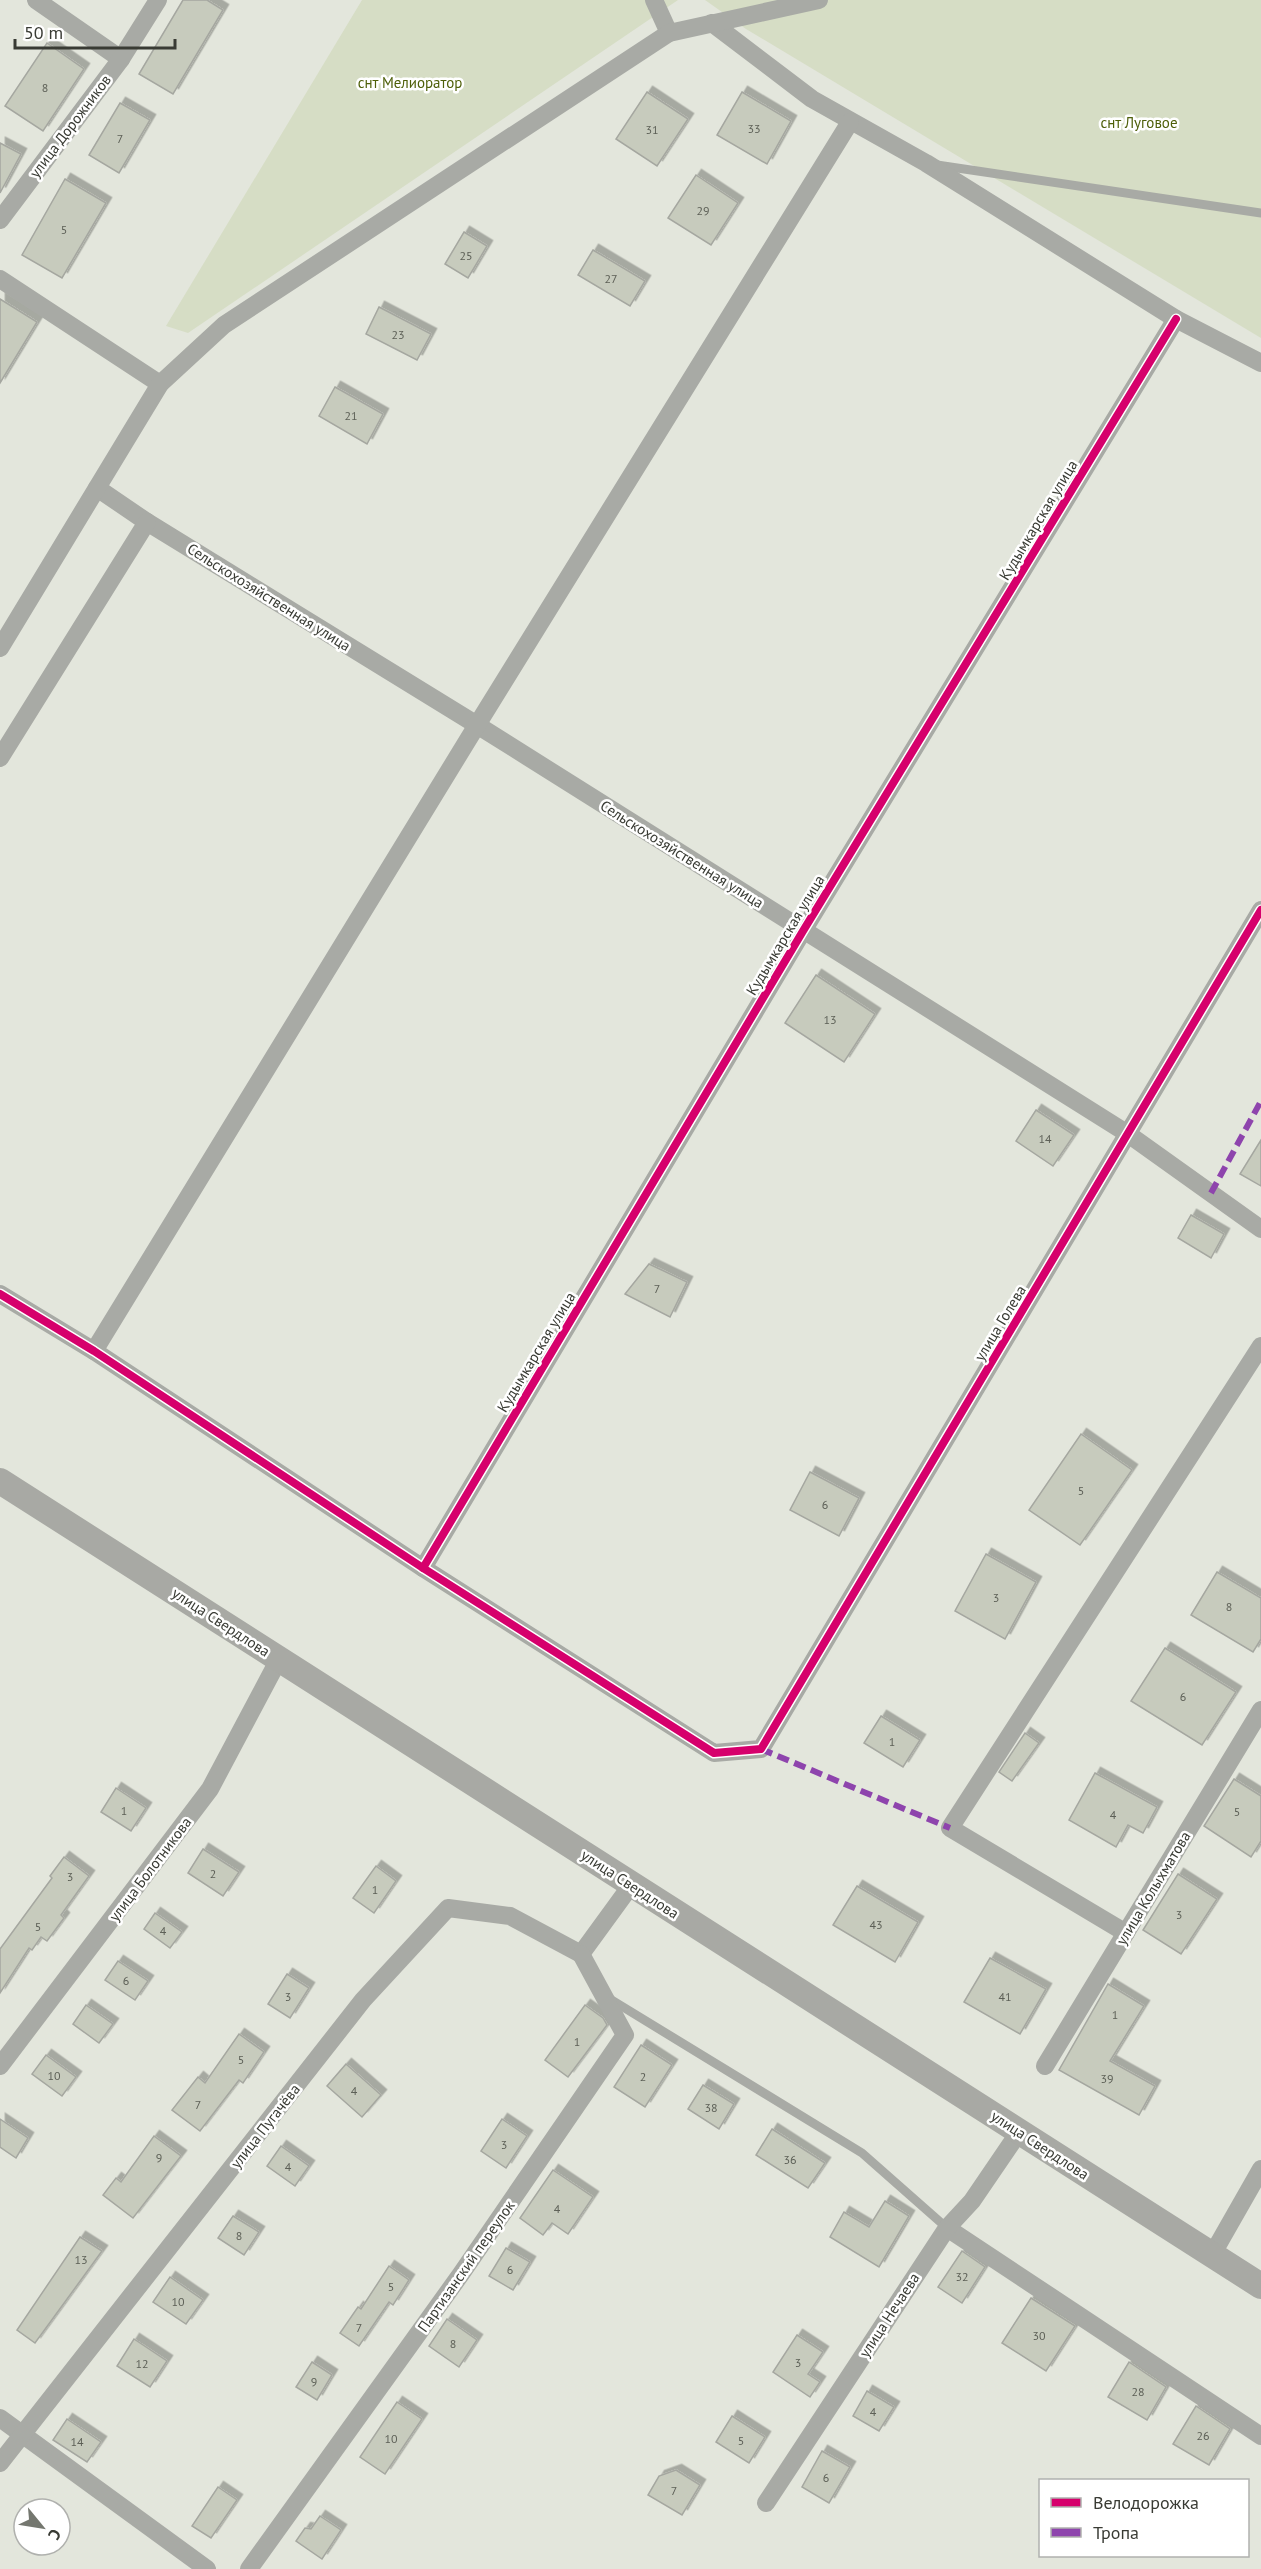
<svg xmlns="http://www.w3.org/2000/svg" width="1261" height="2569" viewBox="0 0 1261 2569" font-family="'PT Sans',sans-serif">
  <defs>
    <filter id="shadow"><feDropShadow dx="5.5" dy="-5.5" stdDeviation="0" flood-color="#0004"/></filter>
  </defs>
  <rect width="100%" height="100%" fill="#e3e6dc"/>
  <!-- green -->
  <g fill="#d6ddc5">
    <polygon points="362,0 678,0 188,333 166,326"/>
    <polygon points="705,0 1261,0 1261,338 746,29"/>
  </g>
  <!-- building -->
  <g fill="#c7cbbd" stroke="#a5a7a0" stroke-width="1.5" filter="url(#shadow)">
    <polygon points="183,0 207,0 223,10 173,94 139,74"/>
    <polygon points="47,43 84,69 43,131 5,106"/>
    <polygon points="647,92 688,119 657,166 616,139"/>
    <polygon points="742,92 791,121 767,164 717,135"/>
    <polygon points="120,103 150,120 119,173 89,155"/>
    <polygon points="0,143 21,154 0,193"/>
    <polygon points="696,175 738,203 711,245 668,218"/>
    <polygon points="65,179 106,203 62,278 22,255"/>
    <polygon points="464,232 487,246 468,278 445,264"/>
    <polygon points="593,250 645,281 630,306 578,275"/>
    <polygon points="0,299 37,322 0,383"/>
    <polygon points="379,307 431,334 417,360 366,334"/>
    <polygon points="335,387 383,414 367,444 319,416"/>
    <polygon points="816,975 875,1014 844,1062 785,1023"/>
    <polygon points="1036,1110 1074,1135 1053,1166 1016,1141"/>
    <polygon points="1261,1140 1261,1186 1240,1174"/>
    <polygon points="1191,1215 1224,1234 1211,1258 1178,1238"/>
    <polygon points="649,1264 687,1282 670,1317 625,1294"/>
    <polygon points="1081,1434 1132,1470 1080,1545 1029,1510"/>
    <polygon points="810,1472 859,1498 839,1536 790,1510"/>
    <polygon points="986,1554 1036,1582 1005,1639 955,1611"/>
    <polygon points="1217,1572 1261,1598 1261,1639 1253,1652 1191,1615"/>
    <polygon points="1165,1648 1236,1692 1202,1745 1131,1701"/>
    <polygon points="881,1716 920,1740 903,1767 864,1743"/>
    <polygon points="1025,1733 1039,1743 1012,1781 999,1772"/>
    <polygon points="1095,1773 1157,1807 1143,1833 1128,1825 1116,1847 1069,1820"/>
    <polygon points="1234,1779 1261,1796 1261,1841 1251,1857 1204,1826"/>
    <polygon points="116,1788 146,1808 131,1831 101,1812"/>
    <polygon points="203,1849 239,1872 223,1896 188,1873"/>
    <polygon points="64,1857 89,1876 61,1915 64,1918 47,1941 41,1937 32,1950 29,1948 0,1993 0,1949 52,1878 50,1876"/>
    <polygon points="376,1866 396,1881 374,1913 353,1898"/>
    <polygon points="1178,1874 1217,1899 1181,1954 1143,1930"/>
    <polygon points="857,1886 918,1922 895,1962 833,1925"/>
    <polygon points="155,1913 182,1932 170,1948 144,1929"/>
    <polygon points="990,1958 1046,1989 1020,2034 964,2002"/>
    <polygon points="118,1961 148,1981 135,2000 105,1980"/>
    <polygon points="287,1974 309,1988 290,2018 268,2004"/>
    <polygon points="1108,1984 1144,2006 1110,2061 1155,2086 1139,2115 1059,2070"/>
    <polygon points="86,2005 113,2024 99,2043 73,2024"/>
    <polygon points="585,2005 603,2018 607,2025 568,2077 545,2060"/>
    <polygon points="239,2034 264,2052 243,2083 239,2080 200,2131 172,2110 198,2077 205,2083"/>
    <polygon points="641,2045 672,2065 645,2107 614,2087"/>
    <polygon points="46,2055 76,2077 62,2096 32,2074"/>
    <polygon points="346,2064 381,2095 362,2117 327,2086"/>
    <polygon points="703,2085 734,2104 719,2129 688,2109"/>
    <polygon points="0,2119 28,2138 16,2158 0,2147"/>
    <polygon points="502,2119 527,2136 506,2168 481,2151"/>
    <polygon points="772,2129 825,2163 808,2188 756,2155"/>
    <polygon points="154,2136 181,2156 133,2218 103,2195 116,2178 121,2182"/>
    <polygon points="281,2146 309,2166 295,2186 267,2166"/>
    <polygon points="553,2170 593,2197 568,2234 552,2223 543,2235 520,2218"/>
    <polygon points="885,2201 909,2216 879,2267 830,2237 844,2212 869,2227"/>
    <polygon points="233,2216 259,2232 244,2255 218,2238"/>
    <polygon points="80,2237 102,2251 35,2343 17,2330"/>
    <polygon points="506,2248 530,2262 513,2290 489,2276"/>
    <polygon points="962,2251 985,2267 962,2303 938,2287"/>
    <polygon points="389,2266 409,2280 393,2305 389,2302 359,2346 340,2333 358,2307 361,2309"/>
    <polygon points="170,2277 203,2300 186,2324 153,2302"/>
    <polygon points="1031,2298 1075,2326 1046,2371 1002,2343"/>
    <polygon points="447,2319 477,2340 459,2367 429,2346"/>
    <polygon points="797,2335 823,2352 808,2374 820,2382 810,2397 773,2372"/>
    <polygon points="134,2339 167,2361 150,2387 117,2366"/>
    <polygon points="312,2362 332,2375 317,2400 296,2387"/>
    <polygon points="1129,2362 1166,2387 1147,2420 1108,2397"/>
    <polygon points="867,2391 894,2407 879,2431 853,2416"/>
    <polygon points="397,2402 422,2419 385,2474 360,2457"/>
    <polygon points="1196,2406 1230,2429 1209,2465 1173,2444"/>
    <polygon points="732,2416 765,2437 749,2463 716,2442"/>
    <polygon points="67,2419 101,2442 87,2462 53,2440"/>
    <polygon points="822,2451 850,2467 829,2503 802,2487"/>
    <polygon points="676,2470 700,2485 682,2515 648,2495 659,2476"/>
    <polygon points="218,2487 237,2500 211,2538 192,2526"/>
    <polygon points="320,2516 341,2530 322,2559 296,2541 305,2528 311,2529"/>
  </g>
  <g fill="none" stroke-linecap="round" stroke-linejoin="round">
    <!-- lane -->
    <g stroke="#a8aaa5" stroke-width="9">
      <polyline points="937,165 1261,213"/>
      <polyline points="610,1999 862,2153 947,2228"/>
    </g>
    <!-- street -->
    <g stroke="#a8aaa5" stroke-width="18">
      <polyline points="36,0 121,59"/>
      <polyline points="654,0 669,33"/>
      <polyline points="712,23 812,99 926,163 1176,319 1261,363"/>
      <polyline points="0,220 121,59 158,0"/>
      <polyline points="0,279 160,384"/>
      <polyline points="97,488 147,522 477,725 1128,1134 1261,1229"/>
      <polyline points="0,648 160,384 224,325 669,33 819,0"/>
      <polyline points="0,758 147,522"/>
      <polyline points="0,1294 94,1351 423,1568 714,1753 761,1749 1261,910"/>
      <polyline points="94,1351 477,725 850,122"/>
      <polyline points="423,1568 803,931 1176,319"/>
      <polyline points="1126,1933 950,1828 1261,1346"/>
      <polyline points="581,1954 632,1884"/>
      <polyline points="0,2066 210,1789 279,1659"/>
      <polyline points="1045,2066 1261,1710"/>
      <polyline points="947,2228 1261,2436"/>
      <polyline points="1212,2255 1261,2169"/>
      <polyline points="0,2418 207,2569"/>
      <polyline points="0,2463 363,2000 448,1908 510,1916 581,1954"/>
      <polyline points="766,2503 947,2228 972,2201 1019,2132"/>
      <polyline points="249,2569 461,2274 625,2035 581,1954"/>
    </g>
    <!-- secondary -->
    <polyline stroke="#a8a9a4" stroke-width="26" points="0,1481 1261,2286"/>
    <!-- quiet -->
    <g stroke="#8e44ad" stroke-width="6" stroke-dasharray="12 6" stroke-linecap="butt">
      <polyline points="1211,1193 1261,1101"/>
      <polyline points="761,1749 950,1828"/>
    </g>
    <defs>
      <g id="cycleway">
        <polyline points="0,1294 94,1351 423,1568 714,1753 761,1749 1261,910"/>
        <polyline points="423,1568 803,931 1176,319"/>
      </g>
    </defs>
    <!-- cycleway casing -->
    <use href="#cycleway" stroke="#fff" stroke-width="11"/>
    <!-- cycleway -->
    <use href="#cycleway" stroke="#d6006c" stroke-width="8"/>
  </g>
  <g text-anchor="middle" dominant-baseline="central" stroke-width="5" stroke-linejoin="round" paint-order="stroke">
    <!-- number labels -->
    <g font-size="12" fill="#5c5f56">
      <text x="45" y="87">8</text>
      <text x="754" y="128">33</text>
      <text x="652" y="129">31</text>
      <text x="120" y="138">7</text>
      <text x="703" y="210">29</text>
      <text x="64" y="229">5</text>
      <text x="466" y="255">25</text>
      <text x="611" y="278">27</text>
      <text x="398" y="334">23</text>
      <text x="351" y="415">21</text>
      <text x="830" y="1019">13</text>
      <text x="1045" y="1138">14</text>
      <text x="657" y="1288">7</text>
      <text x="1081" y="1490">5</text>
      <text x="825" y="1504">6</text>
      <text x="996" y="1597">3</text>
      <text x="1229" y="1606">8</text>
      <text x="1183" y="1696">6</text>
      <text x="892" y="1741">1</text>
      <text x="124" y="1810">1</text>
      <text x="1237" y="1811">5</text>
      <text x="1113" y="1814">4</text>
      <text x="213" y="1873">2</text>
      <text x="70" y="1876">3</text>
      <text x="375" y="1889">1</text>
      <text x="1179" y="1914">3</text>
      <text x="876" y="1924">43</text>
      <text x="38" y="1926">5</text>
      <text x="163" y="1930">4</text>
      <text x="126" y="1980">6</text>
      <text x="288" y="1996">3</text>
      <text x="1005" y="1996">41</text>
      <text x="1115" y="2014">1</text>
      <text x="577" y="2041">1</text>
      <text x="241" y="2059">5</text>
      <text x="54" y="2075">10</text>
      <text x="643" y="2076">2</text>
      <text x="1107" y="2078">39</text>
      <text x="354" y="2090">4</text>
      <text x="198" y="2104">7</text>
      <text x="711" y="2107">38</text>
      <text x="504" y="2144">3</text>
      <text x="159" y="2157">9</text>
      <text x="790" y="2159">36</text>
      <text x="288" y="2166">4</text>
      <text x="557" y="2208">4</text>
      <text x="239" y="2235">8</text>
      <text x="81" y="2259">13</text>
      <text x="510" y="2269">6</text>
      <text x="962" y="2276">32</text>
      <text x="391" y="2286">5</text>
      <text x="178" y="2301">10</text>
      <text x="359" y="2327">7</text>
      <text x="1039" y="2335">30</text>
      <text x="453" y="2343">8</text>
      <text x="798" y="2362">3</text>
      <text x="142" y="2363">12</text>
      <text x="314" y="2381">9</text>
      <text x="1138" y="2391">28</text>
      <text x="873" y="2411">4</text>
      <text x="1203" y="2435">26</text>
      <text x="391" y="2438">10</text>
      <text x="741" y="2440">5</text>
      <text x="77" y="2441">14</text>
      <text x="826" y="2477">6</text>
      <text x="674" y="2490">7</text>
    </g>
    <!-- park labels -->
    <g font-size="15" fill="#4e5f09" stroke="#fff">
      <text x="410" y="82">снт Мелиоратор</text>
      <text x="1139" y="122">снт Луговое</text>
    </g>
    <!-- street labels -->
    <g font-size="15" fill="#393b34" stroke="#fff">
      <text transform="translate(70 126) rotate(-53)">улица Дорожников</text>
      <text transform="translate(1038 520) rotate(-59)">Кудымкарская улица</text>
      <text transform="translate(269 597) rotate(32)">Сельскохозяйственная улица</text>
      <text transform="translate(682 854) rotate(32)">Сельскохозяйственная улица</text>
      <text transform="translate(785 935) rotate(-59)">Кудымкарская улица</text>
      <text transform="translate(1000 1323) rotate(-59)">улица Голева</text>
      <text transform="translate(536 1352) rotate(-59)">Кудымкарская улица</text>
      <text transform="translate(221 1622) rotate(33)">улица Свердлова</text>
      <text transform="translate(150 1869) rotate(-53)">улица Болотникова</text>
      <text transform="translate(630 1884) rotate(33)">улица Свердлова</text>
      <text transform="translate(1153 1888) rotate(-59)">улица Колыхматова</text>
      <text transform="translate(265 2126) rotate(-52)">улица Пугачёва</text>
      <text transform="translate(1040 2145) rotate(33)">улица Свердлова</text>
      <text transform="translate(466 2266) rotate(-55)">Партизанский переулок</text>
      <text transform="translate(889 2315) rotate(-57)">улица Нечаева</text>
    </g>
  </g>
  <!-- legend -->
  <rect x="1039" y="2479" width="210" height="78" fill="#ffffff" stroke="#b0b1ae" stroke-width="1.5"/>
  <rect x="1051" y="2498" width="30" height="9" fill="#d6006c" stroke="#b0b1ae" stroke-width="1.5"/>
  <text x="1093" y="2509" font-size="18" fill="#393b34">Велодорожка</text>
  <rect x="1051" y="2528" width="30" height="9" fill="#8e44ad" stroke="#b0b1ae" stroke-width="1.5"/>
  <text x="1093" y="2539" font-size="18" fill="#393b34">Тропа</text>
  <!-- north arrow -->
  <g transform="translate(42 2527) rotate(120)"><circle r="28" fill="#ffffff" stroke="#b0b1ae" stroke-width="1.5"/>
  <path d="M0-4.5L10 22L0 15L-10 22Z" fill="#74776f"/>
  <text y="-9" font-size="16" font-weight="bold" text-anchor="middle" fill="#393b34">С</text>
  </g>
  <!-- scale -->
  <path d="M15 39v9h160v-9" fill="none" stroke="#393b34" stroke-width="3"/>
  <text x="24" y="39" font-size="18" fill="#393b34" stroke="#ffffff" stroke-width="4.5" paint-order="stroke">50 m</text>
</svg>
